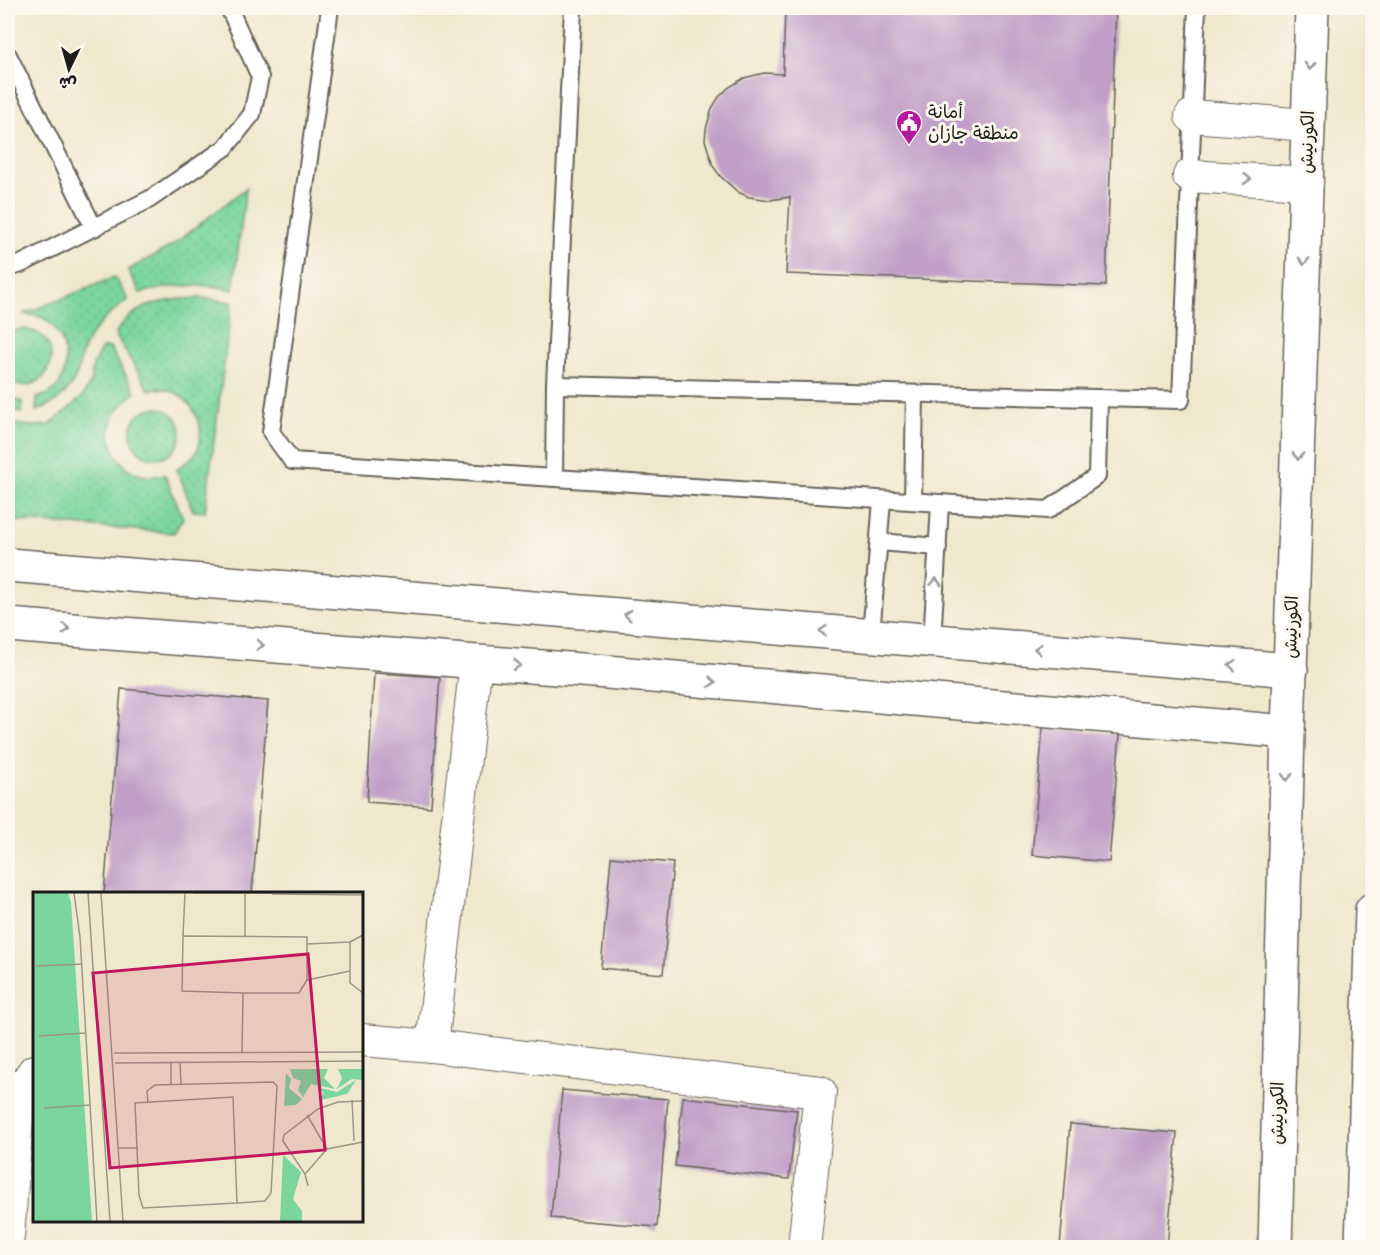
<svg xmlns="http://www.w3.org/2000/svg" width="1380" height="1255" viewBox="0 0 1380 1255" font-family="Mynerve,'Playpen Sans Arabic',sans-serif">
  <defs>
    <pattern id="grass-dots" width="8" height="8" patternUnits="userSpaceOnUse" patternTransform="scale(1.5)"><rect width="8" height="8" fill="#7bd69d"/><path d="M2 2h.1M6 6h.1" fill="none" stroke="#6ab787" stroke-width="1.8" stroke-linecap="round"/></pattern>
  </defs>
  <rect width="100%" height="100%" fill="#fbf7ec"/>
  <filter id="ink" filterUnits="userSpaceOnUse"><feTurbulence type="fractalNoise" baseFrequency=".0167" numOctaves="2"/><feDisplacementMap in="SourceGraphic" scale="12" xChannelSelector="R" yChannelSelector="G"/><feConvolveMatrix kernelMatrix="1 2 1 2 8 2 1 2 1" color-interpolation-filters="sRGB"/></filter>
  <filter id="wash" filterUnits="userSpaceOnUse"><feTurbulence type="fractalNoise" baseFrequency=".008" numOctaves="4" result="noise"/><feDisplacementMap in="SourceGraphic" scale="24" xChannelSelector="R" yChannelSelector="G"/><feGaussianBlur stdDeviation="1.35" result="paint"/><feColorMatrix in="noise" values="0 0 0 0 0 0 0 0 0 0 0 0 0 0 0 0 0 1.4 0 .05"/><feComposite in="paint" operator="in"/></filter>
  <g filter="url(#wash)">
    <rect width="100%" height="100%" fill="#efe8cd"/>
    <!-- grass -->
    <g fill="url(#grass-dots)" stroke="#4c795c" stroke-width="1.5">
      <path d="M246,188L233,290C202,282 171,286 140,293L128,270L173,245Z"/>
      <path d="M115,277L128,300C111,312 92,329 84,348C81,355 80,363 78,371C71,392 57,404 36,411L37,398C43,396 50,394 54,390C74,370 66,331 43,318C38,315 30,315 24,314Z"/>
      <path d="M202,298L232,302L205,511H193L177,469C184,464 190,460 195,454C209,432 194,400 172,391C164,388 157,389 149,390L115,334C133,302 168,299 202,298Z"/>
      <path d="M20,329C75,331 48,406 8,380V334Z"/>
      <path d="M102,348H110L136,393C125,401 116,409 112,422C105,445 122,473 146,476C152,477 159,475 165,475L183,518L174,533L8,520V423L31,426L50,425L81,398L90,384L93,365Z"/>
      <polygon points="8,396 22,402 21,413 8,408"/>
      <circle cx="156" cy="433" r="25"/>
    </g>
    <g id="blocks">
      <!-- building -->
      <g fill="#c19fc8">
        <polygon points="785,8 1116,8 1106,286 786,274 790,197 770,200 749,197 738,192 720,176 713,166 705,140 706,129 712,108 719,97 728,88 744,78 764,73 783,74"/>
        <polygon points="374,673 440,677 431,807 367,802"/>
        <polygon points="121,689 268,701 252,894 104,894"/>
        <polygon points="1043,727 1120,734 1109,862 1032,855"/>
        <polygon points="611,857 673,863 663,974 601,968"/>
        <polygon points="562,1090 668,1099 657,1227 551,1218"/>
        <polygon points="683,1097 797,1110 789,1179 675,1166"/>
        <polygon points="1070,1124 1177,1133 1167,1248 1060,1248"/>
      </g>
    </g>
  </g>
  <g filter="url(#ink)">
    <use href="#blocks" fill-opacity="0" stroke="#66635a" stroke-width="1.5"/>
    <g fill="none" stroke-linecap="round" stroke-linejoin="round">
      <defs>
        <g id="lane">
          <polyline points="330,8 271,432 292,461 1048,510 1097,476 1099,398"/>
          <polyline points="573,8 555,385 1181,400 1197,8"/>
          <polyline points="8,55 94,228"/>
          <polyline points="8,268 21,264 150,199 225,148 252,114 260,77 229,8"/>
          <polyline points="554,478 555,385"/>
          <polyline points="913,501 915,394"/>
          <polyline points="880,542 938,547"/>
          <polyline points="871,635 882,500"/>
          <polyline points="932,641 940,504"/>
        </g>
        <g id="street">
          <polyline points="1191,116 1308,125"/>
          <polyline points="1189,176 1307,183"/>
          <polyline points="362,1040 432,1046 820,1092 804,1248"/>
          <polyline points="432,1046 476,662"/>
          <polyline points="8,1237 19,1092 34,1071"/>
        </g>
        <g id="secondary">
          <polyline points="8,565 1291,670"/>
          <polyline points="8,625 607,672 1288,732"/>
          <polyline points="1275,1248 1288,732 1312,8"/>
          <polyline points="1362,1248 1372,910"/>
        </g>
      </defs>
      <!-- lane casing -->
      <use href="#lane" stroke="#66635a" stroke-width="20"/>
      <!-- street casing -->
      <use href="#street" stroke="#66635a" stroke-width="34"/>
      <!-- secondary casing -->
      <use href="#secondary" stroke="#66635a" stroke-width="36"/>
      <!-- lane -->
      <use href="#lane" stroke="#fff" stroke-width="16"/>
      <!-- street -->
      <use href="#street" stroke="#fff" stroke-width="32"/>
      <!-- secondary -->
      <use href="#secondary" stroke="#fff" stroke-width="33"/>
    </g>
    <!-- one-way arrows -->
    <defs><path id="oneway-chevron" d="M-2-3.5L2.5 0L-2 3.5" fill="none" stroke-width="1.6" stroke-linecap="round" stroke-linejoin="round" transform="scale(1.5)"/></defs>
    <g stroke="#999">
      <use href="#oneway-chevron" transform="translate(1310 66) rotate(92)"/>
      <use href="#oneway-chevron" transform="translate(1247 179) rotate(3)"/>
      <use href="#oneway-chevron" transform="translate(1304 261) rotate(92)"/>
      <use href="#oneway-chevron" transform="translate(1298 456) rotate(92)"/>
      <use href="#oneway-chevron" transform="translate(936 582) rotate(-87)"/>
      <use href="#oneway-chevron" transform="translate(628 615) rotate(-175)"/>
      <use href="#oneway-chevron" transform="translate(66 629) rotate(5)"/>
      <use href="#oneway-chevron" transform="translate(823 631) rotate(-175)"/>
      <use href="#oneway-chevron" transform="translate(260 645) rotate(5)"/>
      <use href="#oneway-chevron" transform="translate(1038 649) rotate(-175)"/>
      <use href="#oneway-chevron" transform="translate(517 665) rotate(5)"/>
      <use href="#oneway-chevron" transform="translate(1232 665) rotate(-175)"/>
      <use href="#oneway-chevron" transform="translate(712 682) rotate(5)"/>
      <use href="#oneway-chevron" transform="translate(1287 777) rotate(91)"/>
    </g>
  </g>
  <!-- icons -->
  <defs>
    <symbol id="civic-pin" viewBox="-11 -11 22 30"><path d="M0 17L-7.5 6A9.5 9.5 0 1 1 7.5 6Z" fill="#b5179e" stroke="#fbf7ec"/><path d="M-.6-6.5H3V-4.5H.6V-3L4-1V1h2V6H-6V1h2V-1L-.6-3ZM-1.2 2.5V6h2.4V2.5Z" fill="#fff"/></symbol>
  </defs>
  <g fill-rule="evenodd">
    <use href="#civic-pin" x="894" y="108" width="30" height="40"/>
  </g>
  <g text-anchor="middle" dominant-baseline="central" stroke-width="6" stroke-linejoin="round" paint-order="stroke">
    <!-- poi labels -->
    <g font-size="18" fill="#1c1c1c" stroke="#fbf7ec" text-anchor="start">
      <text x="928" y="113">أمانة<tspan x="928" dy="21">منطقة جازان</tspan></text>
    </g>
    <!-- street labels -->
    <g font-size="18" fill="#1c1c1c" stroke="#fbf7ec">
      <text transform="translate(1308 142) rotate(-88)">الكورنيش</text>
      <text transform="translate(1292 627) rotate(-88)">الكورنيش</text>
      <text transform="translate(1278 1113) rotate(-89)">الكورنيش</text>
    </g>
  </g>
  <!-- overview -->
  <g transform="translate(33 892)">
    <rect width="330" height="330" fill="#efe8cd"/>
    <path d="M257,177H295L291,186L302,197L278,192L270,205L265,198L268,189L260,186ZM305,177H330V188L319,187L304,197L309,186ZM253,181L258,187L256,196L269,207L263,213L251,214ZM323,188L314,202L288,208L290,200L283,195L304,200ZM250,263L268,280L260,307L269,319V329H247Z" fill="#7bd69d"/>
    <path d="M0,1H35L38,10L59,329H0Z" fill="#7bd69d"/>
    <path fill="none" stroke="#9b9686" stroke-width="1.5" d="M41,1L47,45L64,329M55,1L77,329M68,1L90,329M160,1H241M239,2L330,3M150,44L152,1M212,45V2M317,50V91L330,101M274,52L317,50L330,43M3,74L48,72M274,88L317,79M6,144L52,141M81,161L330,160M209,161L210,101L149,99L150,44L274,45V88L266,101H210M82,171L330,169M138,171V192M147,171L148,192M200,205L204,311L110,316L106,303L102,211ZM319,208L321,249M115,211L114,199L122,193L240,190L244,194L238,301L232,309L204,311M11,216L57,213M274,223L294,257M86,256H105M272,282L294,257L330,250M275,294L272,282L250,249L251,243L285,217L305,210L330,209"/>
    <path fill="#c2185b" fill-opacity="0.15" stroke="#c2185b" stroke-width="3" d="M275,62L292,258L77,276L60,81Z"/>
    <rect width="330" height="330" fill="none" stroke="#1c1c1c" stroke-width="3"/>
  </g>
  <!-- margin -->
  <rect width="1380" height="1255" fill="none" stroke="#fbf7ec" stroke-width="30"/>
  <!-- north arrow -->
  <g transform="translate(69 69) rotate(185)" stroke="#fbf7ec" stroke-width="4.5" paint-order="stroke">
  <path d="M0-4.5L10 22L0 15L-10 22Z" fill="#1c1c1c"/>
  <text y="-9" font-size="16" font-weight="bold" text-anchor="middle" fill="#1c1c1c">ش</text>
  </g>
</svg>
